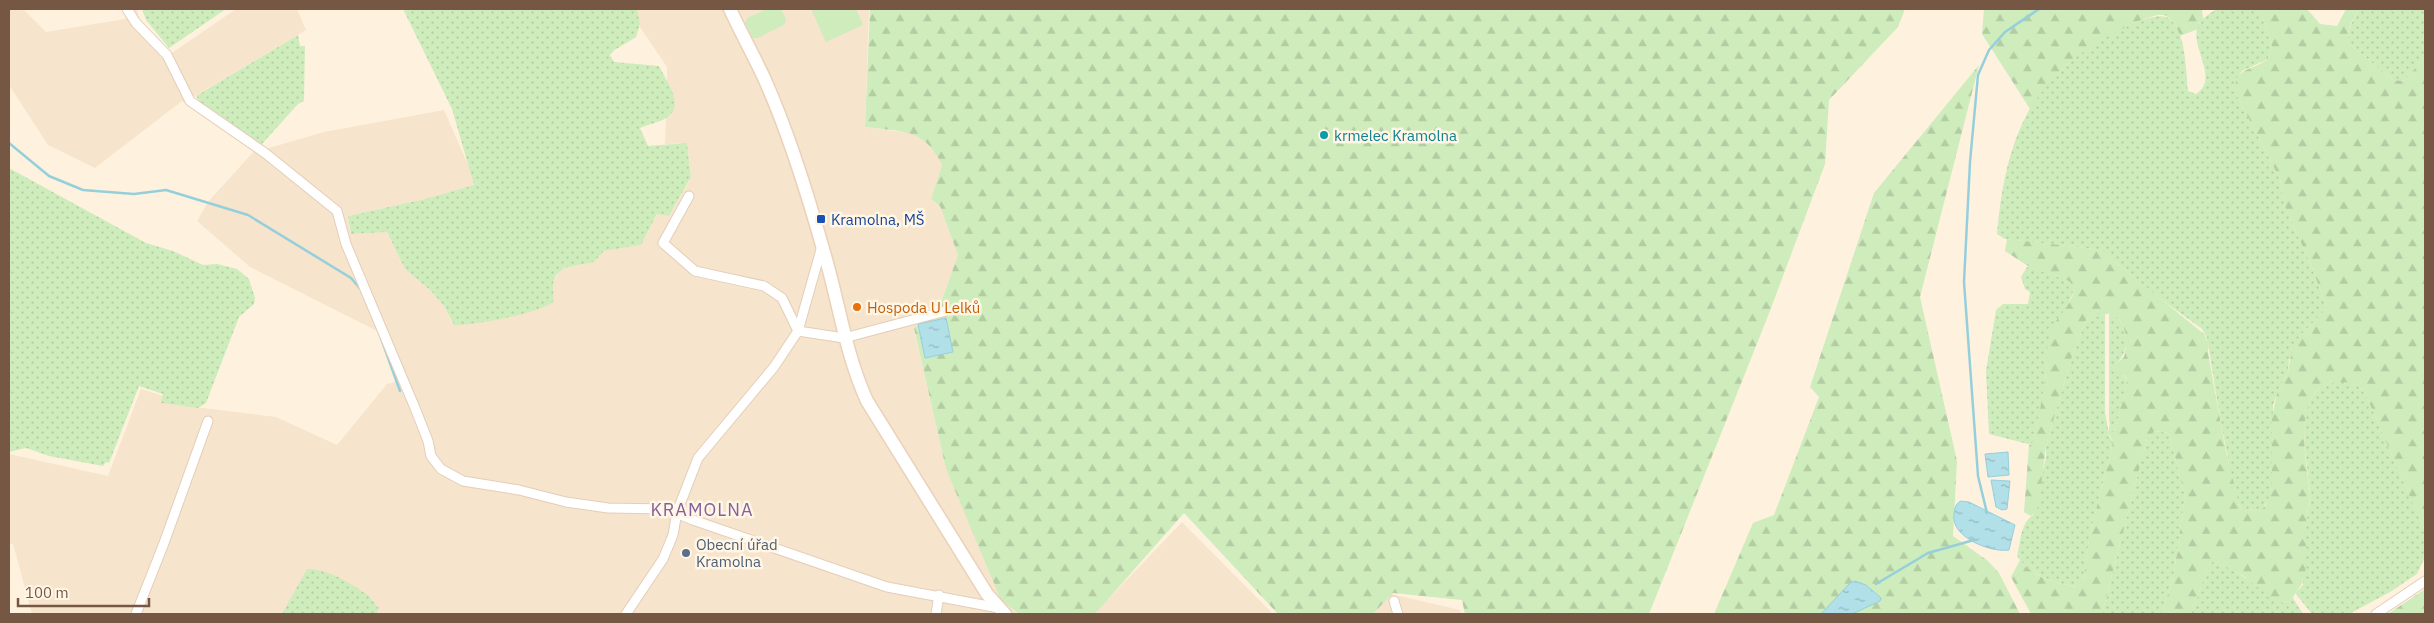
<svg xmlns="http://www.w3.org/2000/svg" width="2434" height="623" viewBox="0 0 2434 623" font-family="'IBM Plex Sans',sans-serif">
  <defs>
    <pattern id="grass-dots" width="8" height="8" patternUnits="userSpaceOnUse" patternTransform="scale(1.25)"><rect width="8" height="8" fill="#ceecbc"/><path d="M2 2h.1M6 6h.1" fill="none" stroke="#b4cca3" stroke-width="1.8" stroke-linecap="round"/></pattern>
    <pattern id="forest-firs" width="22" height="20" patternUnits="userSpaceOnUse" patternTransform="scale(1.25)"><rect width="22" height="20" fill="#ceecbc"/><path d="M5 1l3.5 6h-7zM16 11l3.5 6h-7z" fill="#b4cca3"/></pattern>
    <pattern id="water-ripples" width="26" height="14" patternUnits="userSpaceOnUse" patternTransform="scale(1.25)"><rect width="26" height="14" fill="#b1e0e9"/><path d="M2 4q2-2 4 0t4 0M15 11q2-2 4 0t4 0" fill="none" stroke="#95b8be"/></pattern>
  </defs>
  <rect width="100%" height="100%" fill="#fef2de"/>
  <!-- residential -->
  <g fill="#f7e4cc">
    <polygon points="9,9 23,9 46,32 125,19 128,13 125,9 137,9 139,20 169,55 236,9 297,9 306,30 190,99 262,150 324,132 444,110 469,167 474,185 425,199 348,216 351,234 387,232 405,269 431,291 444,306 452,323 554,301 553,284 559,271 564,268 594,262 604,251 641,245 658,213 669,216 689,182 691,174 687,143 665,144 666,118 669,117 674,98 667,83 667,67 640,27 637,9 869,9 865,127 916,134 935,148 942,165 931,199 940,206 958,255 938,311 914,329 946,469 1004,602 1018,614 32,614 13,544 9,544 9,454 108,476 141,389 163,396 161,403 276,417 337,445 387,384 402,380 383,334 250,267 197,221 208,202 255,150 182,101 95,168 48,145 9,85"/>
    <polygon points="1182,522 1273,614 1094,614"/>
    <polygon points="1391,594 1460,610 1461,614 1373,614"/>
  </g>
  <!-- grass -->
  <g fill="url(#grass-dots)">
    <polygon points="142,9 226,9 169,48 146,20"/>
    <path d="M403,9H637L640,24L636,37L613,51L610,55L614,62L659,66C665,79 684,103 669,116C662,122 649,124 640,128L648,146L687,143L691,177L669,216L657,214L641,245L604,251L594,262L564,268L556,275L553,284L554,301C542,313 472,326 454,325L444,306L431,291L405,269L387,232L351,234L348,216L425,199L474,185L452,109Z"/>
    <path d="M2216,9H2260L2272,47L2268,59L2242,71L2236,80V94L2280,179L2285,207L2311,265L2327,308L2300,336L2289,360L2288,372L2277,393L2273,406L2272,488L2270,498L2261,511L2242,510L2235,495L2220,418L2207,338L2202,329L2158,297L2103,252L2094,249L2005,239L1997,234C2001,193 2007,152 2027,114C2036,95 2052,78 2067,64C2082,50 2152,5 2170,19C2186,32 2186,72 2188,91L2196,94C2222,77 2185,43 2200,22C2204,17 2211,13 2216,9Z"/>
    <path d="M2359,9H2425V57L2404,81L2393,80L2348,43C2346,31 2354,19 2359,9Z"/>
    <polygon points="298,35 300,46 305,46 304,101 298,104 261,145 201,103 196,96"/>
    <polygon points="9,168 146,243 173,251 203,265 217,264 237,269 249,279 255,298 254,304 239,317 206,403 198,408 161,403 163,394 139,386 109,463 106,462 103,466 49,456 26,448 9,452"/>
    <path d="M2027,267L2050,273L2069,281L2073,285C2076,298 2057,321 2052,334C2048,348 2047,358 2046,372C2044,396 2038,422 2032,445L1989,434L1986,371L1996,310L2003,304H2028L2030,292L2025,289L2021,277Z"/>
    <path d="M2109,312C2129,321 2132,350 2116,364C2119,370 2125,375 2127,381C2128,384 2116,425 2114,432H2111L2109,421Z"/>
    <path d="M2105,314V411L2109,436L2113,442L2089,538L2084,580L2078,587C2056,584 2030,576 2017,556C2021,541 2020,524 2033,515L2046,457V446L2070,362L2086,320Z"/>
    <path d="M2333,382C2347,381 2358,382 2366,395L2424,529L2425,557L2417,574L2390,592L2349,614H2312L2295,593L2303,585C2304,563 2304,541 2306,520C2307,512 2310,504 2310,497C2310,465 2287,395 2333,382Z"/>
    <polygon points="2154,431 2169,433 2185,496 2174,573 2162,614 2102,614 2147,439"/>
    <path d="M2215,561C2240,571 2260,590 2284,603L2293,598L2303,614H2191L2210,563Z"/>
    <path d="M307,569C326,568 351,583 366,594C372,598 374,604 379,608L376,614H282Z"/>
  </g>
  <!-- forest -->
  <g fill="url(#forest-firs)">
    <path d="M870,9H1905L1898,27L1829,100L1825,164L1768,316L1649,614H1465L1462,600L1393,593L1373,614H1278L1184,513L1095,614H1019L1001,600L946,469L914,328L938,311L958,255L940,206L931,199L942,165C925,128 902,132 865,127Z"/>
    <path d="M1984,9H2202L2203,19L2199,23L2198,29L2180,36C2178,28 2172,17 2164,15C2147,11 2079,52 2066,65C2052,78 2040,93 2030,109L1982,34Z"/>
    <path d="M2260,9H2307L2320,24L2337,26L2346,9H2359C2353,19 2346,31 2348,43L2393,80L2404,81L2425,57V544L2424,529L2419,518L2366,395C2360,385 2352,382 2341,382C2288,382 2307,463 2310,495C2310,504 2306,513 2306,522C2305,539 2307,558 2305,575C2304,585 2296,589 2293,598L2284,603L2266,596L2264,592L2242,575L2215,561L2210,563L2191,614H2162L2174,573L2185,496L2169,433L2154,431L2147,439L2102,614H2031L2011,577L2020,560C2033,577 2058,584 2078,587L2084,580L2089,538L2113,442L2108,432L2110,424L2111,432H2114C2116,425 2128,383 2127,380C2126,376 2120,371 2116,368V364L2124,357C2128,340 2127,320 2110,313L2086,320L2070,362L2046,446L2038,508L2031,516L2024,512L2029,445H2032C2038,422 2043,396 2046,373C2047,359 2046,344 2051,330C2056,316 2084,295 2069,281L2031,268L2005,251L2007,239L2094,249L2103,252L2204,334L2208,342V353L2226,452L2239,504L2242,510L2260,511L2266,505L2272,488V418L2277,393L2288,372L2292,349L2300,336L2327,308L2311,265L2285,207L2280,179L2236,94C2232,67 2251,72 2268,59L2272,47Z"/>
    <polygon points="1979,65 1920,297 1957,461 1953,536 1988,561 1999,573 2020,614 1714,614 1753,523 1774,515 1819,397 1810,387 1874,193"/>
    <polygon points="2425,589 2425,614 2388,614"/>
  </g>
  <!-- pitch -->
  <g fill="#ceecbc">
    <polygon points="767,9 781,9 786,19 785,24 758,38 753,38 745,23 747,18"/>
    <polygon points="811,9 856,9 863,25 826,42"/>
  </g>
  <!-- water -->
  <g fill="url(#water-ripples)" stroke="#96cfdc">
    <polygon points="946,318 953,352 925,358 918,324"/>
    <polygon points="2008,452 2009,475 1988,477 1985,454"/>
    <polygon points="1991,480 2010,481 2007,509 2002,510 1996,507"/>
    <path d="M1961,501L1969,502L2015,525L2009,550C1991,553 1950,537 1954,514C1955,508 1955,504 1961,501Z"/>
    <polygon points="1855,581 1866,585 1881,598 1880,601 1852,614 1821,614 1850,583"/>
  </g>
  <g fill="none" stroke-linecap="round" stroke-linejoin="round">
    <!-- stream -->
    <g stroke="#96cfdc" stroke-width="2.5">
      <polyline points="9,143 49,176 83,190 134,194 166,190 248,215 351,278 363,292"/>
      <polyline points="377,327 400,391"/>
      <polyline points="1987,513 1978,476 1964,282 1970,162 1978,75 1989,50 2005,32 2039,9"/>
      <polyline points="1876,584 1928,553 1974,540"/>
    </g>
    <defs>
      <g id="street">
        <polyline points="127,9 136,23 167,55 190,101 265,153 337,211 346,244 415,408 428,441 431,456 441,469 463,481 519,490 566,502 608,508 666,509 693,520 887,587 999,608"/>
        <polyline points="689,196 663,243 695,271 764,286 782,298 798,331 844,338 946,311"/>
        <polyline points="1394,601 1398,614"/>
        <polyline points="136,614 164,543 208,421"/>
        <polyline points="626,614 663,559 673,535 677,512 698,458 774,367 798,331 822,246"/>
        <polyline points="936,614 939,595"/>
        <polyline points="2376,614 2425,581"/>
      </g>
      <path id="secondary" d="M730,9C741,33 754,56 765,80C789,134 807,192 823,249C839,301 844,350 867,401L987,594L1005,614"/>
    </defs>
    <!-- street casing -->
    <use href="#street" stroke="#e3ceb9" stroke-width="11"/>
    <!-- secondary casing -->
    <use href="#secondary" stroke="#ead1b9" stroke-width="15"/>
    <!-- street -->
    <use href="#street" stroke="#fff" stroke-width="9"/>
    <!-- secondary -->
    <use href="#secondary" stroke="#fff" stroke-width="12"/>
  </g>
  <!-- markers -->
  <circle fill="#0f9aa8" stroke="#fff6e6" stroke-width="2" cx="1324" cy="135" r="5"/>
  <rect fill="#1a4fb4" stroke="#fff6e6" stroke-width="2" x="816" y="214" width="10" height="10" rx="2.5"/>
  <circle fill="#e8710a" stroke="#fff6e6" stroke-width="2" cx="857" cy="307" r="5"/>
  <circle fill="#5c6f8a" stroke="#fff6e6" stroke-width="2" cx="686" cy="553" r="5"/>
  <g text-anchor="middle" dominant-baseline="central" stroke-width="5" stroke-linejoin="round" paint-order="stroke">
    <!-- culture labels -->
    <g font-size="15" fill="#0d838f" stroke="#fff6e6" text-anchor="start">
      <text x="1334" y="135">krmelec Kramolna</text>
    </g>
    <!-- transit labels -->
    <g font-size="15" fill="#164399" stroke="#fff6e6" text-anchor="start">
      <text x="831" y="219">Kramolna, MŠ</text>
    </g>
    <!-- food labels -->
    <g font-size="15" fill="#c56008" stroke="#fff6e6" text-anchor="start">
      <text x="867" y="307">Hospoda U Lelků</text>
    </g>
    <!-- service labels -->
    <g font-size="15" fill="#4e5e75" stroke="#fff6e6" text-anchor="start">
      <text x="696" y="544">Obecní úřad<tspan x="696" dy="17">Kramolna</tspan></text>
    </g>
    <!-- quarter labels -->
    <g font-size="18" letter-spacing="1" fill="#875f9a" stroke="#fff6e6">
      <text x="702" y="509">KRAMOLNA</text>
    </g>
  </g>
  <!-- border -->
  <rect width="2434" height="623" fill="none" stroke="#765744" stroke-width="20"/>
  <!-- scale -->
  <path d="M18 598v8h131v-8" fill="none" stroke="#765744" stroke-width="2.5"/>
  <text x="25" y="598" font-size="15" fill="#765744" stroke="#fff6e6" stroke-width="4" paint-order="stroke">100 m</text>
</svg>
